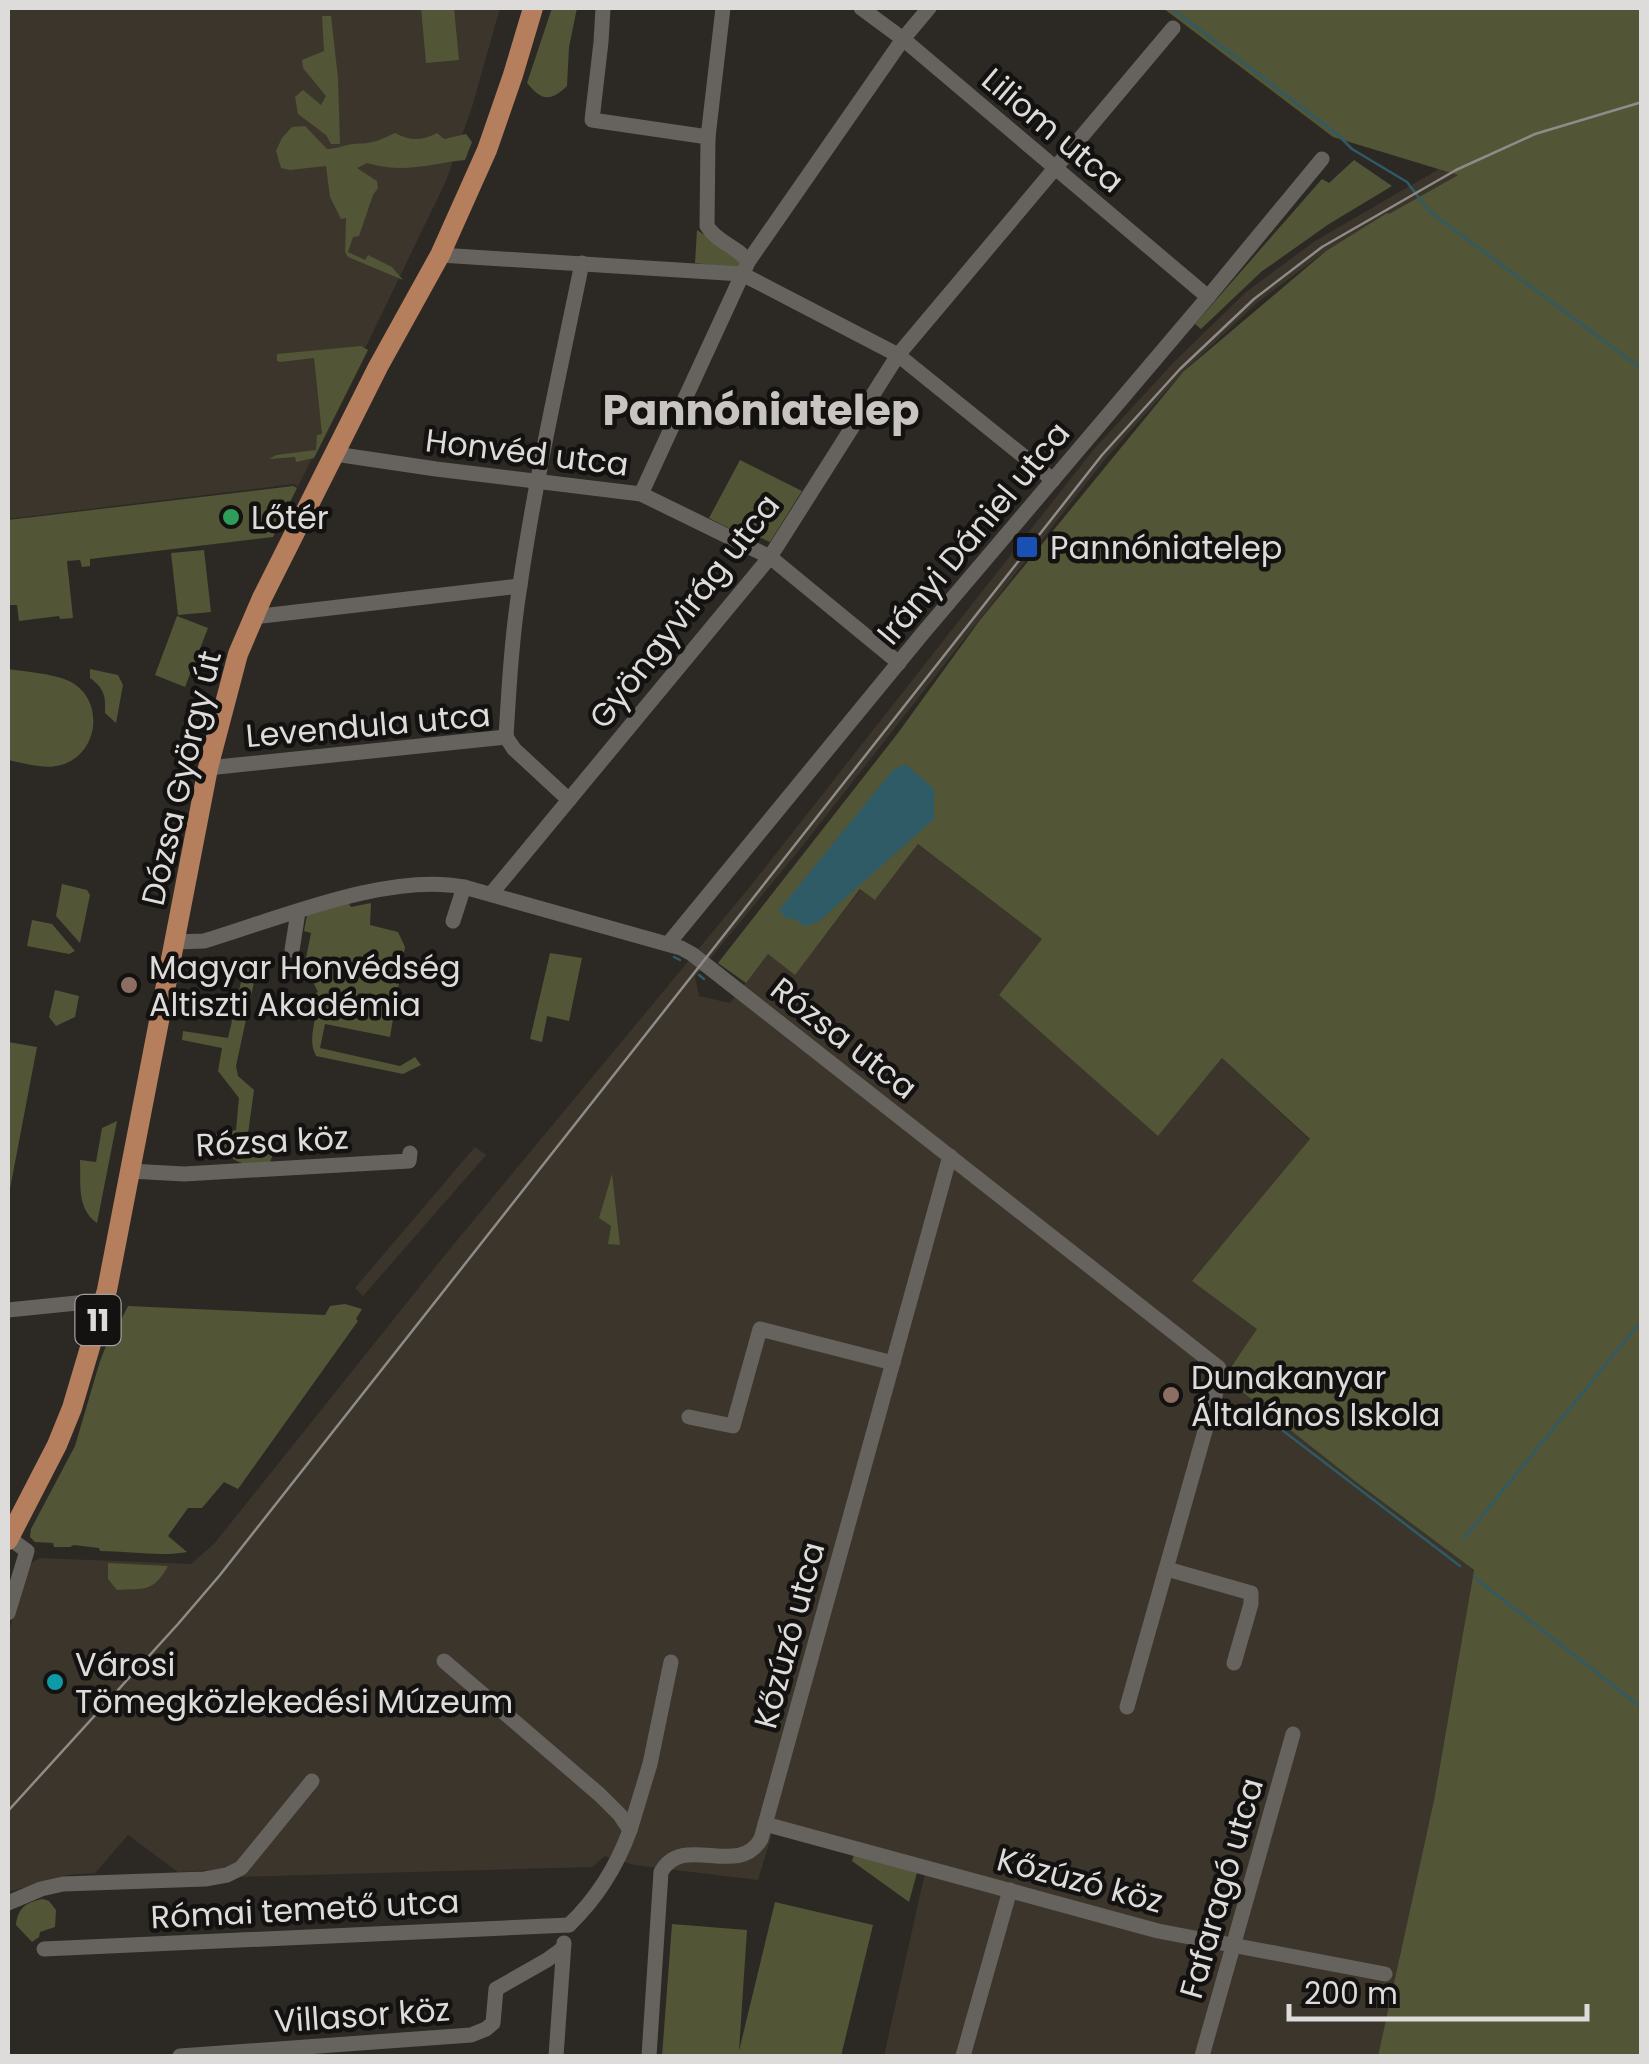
<svg xmlns="http://www.w3.org/2000/svg" width="1649" height="2064" viewBox="0 0 1649 2064" font-family="Poppins,sans-serif">
  <rect width="100%" height="100%" fill="#2c2925"/>
  <!-- built -->
  <g fill="#3b352c">
    <polygon points="8,8 500,8 472,107 446,181 298,487 294,484 8,519"/>
    <polygon points="1451,162 1459,174 1326,251 1258,302 1183,372 1106,458 800,849 695,977 699,996 730,1003 768,954 795,974 861,889 876,899 918,844 1042,939 1158,1136 1222,1058 1310,1140 1258,1329 1231,1366 1244,1376 1237,1388 1356,1482 1474,1570 1434,1800 1378,2056 884,2056 925,1873 772,1834 758,1880 634,1865 605,1856 592,1867 235,1877 213,1870 178,1872 128,1835 95,1873 67,1875 8,1892 8,1634 30,1564 40,1558 191,1564 214,1544 449,1250 749,888 1094,449 1173,363 1246,292 1315,241"/>
    <polygon points="475,1147 486,1155 363,1296 355,1288"/>
  </g>
  <!-- green -->
  <g fill="#525536">
    <polygon points="421,8 454,8 459,60 426,63"/>
    <path d="M552,8H577L569,47L567,86C550,102 542,101 527,83Z"/>
    <polygon points="1163,8 1641,8 1641,2056 1378,2056 1434,1800 1474,1570 1356,1482 1236,1387 1244,1376 1231,1367 1257,1329 1192,1281 1310,1139 1222,1058 1158,1136 999,995 1042,939 918,844 875,900 860,889 795,975 768,954 746,983 718,963 898,733 980,620 1183,372 1326,251 1387,213 1389,214 1458,175 1333,137"/>
    <polygon points="322,16 331,16 338,78 340,144 331,144 326,135 298,114 295,97 303,90 321,105 326,96 303,68 302,60 324,51"/>
    <path d="M305,126L327,149C336,149 344,145 353,144C373,143 376,142 395,133C412,141 420,141 437,133L444,139L466,134L472,142L465,160C429,164 403,174 367,163L357,168L377,181L378,188L373,195L359,236L353,237L348,252L365,260L368,255L392,267L403,280L348,257L345,252L346,218L341,219L330,197L326,166L290,170L281,168L276,151L282,138L292,127Z"/>
    <polygon points="1354,160 1392,186 1329,224 1261,272 1201,329 1195,324 1322,179 1329,183"/>
    <polygon points="697,230 740,259 738,268 695,263"/>
    <polygon points="361,346 368,350 314,458 296,462 295,457 269,459 276,455 316,450 317,435 322,434 314,358 280,362 277,361 277,354"/>
    <polygon points="740,460 802,491 770,542 750,533 744,536 709,518"/>
    <polygon points="293,486 297,488 273,537 90,559 90,566 82,567 80,560 67,561 73,618 60,619 59,616 19,621 17,605 10,605 8,520"/>
    <polygon points="204,550 211,612 178,615 171,553"/>
    <polygon points="177,616 208,628 185,687 155,675"/>
    <path d="M8,669C27,672 51,673 69,681C105,698 100,754 61,765C44,770 25,763 8,760Z"/>
    <path d="M90,669L118,675L123,685L116,723L105,713C106,696 104,688 90,678Z"/>
    <polygon points="62,884 87,890 90,895 80,943 56,916"/>
    <path d="M348,902L351,907L371,903L370,925L398,932L405,947L390,1037L325,1024L320,1048L400,1066L415,1057L421,1065L403,1074L316,1056C305,1033 322,1021 311,996L318,992L311,978L304,982L299,973V963H305L311,933L304,931L307,915Z"/>
    <polygon points="32,920 52,924 75,951 69,954 27,946"/>
    <polygon points="550,953 582,958 569,1021 547,1016 542,1042 530,1039"/>
    <path d="M259,959L236,1066L238,1076L254,1090L247,1141L275,1149L270,1162C250,1166 231,1166 223,1145L216,1144V1134L236,1130L239,1098L218,1071L222,1048L182,1040L183,1031L228,1038L245,965Z"/>
    <polygon points="55,990 79,996 75,1017 56,1026 49,1017"/>
    <polygon points="8,1042 37,1047 9,1194 8,1194"/>
    <path d="M117,1121L97,1223C76,1209 81,1182 80,1160L96,1162L102,1128Z"/>
    <polygon points="612,1174 620,1245 608,1244 611,1226 599,1218"/>
    <path d="M345,1304L362,1309L356,1319L358,1321L238,1489L224,1482L202,1508H188L168,1536L187,1552C161,1557 129,1551 100,1551L99,1548L74,1545L70,1547H54L53,1543L35,1542L30,1537L31,1529L75,1446L100,1361L116,1321L120,1322L128,1306L325,1315L330,1306Z"/>
    <path d="M108,1563L168,1566C153,1593 144,1588 117,1590L108,1579Z"/>
    <polygon points="855,1852 918,1869 909,1902 852,1861"/>
    <path d="M43,1899L49,1901L56,1910L55,1927L40,1932L39,1937L32,1942L16,1925C18,1908 26,1902 43,1899Z"/>
    <polygon points="775,1902 873,1925 841,2056 749,2056 739,2054 738,2056 662,2056 672,1924 747,1930 739,2051"/>
  </g>
  <!-- water -->
  <polygon fill="#2f5b67" points="906,764 934,789 934,819 817,923 804,926 794,918 787,919 779,910 893,770"/>
  <g fill="none" stroke-linecap="round" stroke-linejoin="round">
    <!-- stream -->
    <g stroke="#2f5b67" stroke-width="2.5">
      <polyline points="1171,8 1337,134 1352,149 1407,182 1429,211 1642,369"/>
      <polyline points="674,957 680,960"/>
      <polyline points="699,975 704,979"/>
      <polyline points="1256,1410 1460,1566"/>
      <polyline points="1464,1538 1642,1320"/>
      <polyline points="1475,1578 1642,1708"/>
    </g>
    <!-- minor -->
    <g stroke="#66635e" stroke-width="15">
      <polyline points="603,8 601,42 592,120 708,137"/>
      <path d="M723,8L708,137L707,226C717,243 738,246 748,262"/>
      <polyline points="861,8 903,39 1208,297"/>
      <polyline points="440,255 742,274 898,355 1053,480"/>
      <polyline points="335,454 436,469 641,494 770,557 899,663"/>
      <polyline points="641,494 748,262 903,39 929,8"/>
      <polyline points="253,617 520,586"/>
      <path d="M506,737C509,686 512,635 520,585C536,476 560,370 582,263"/>
      <polyline points="208,768 506,737 514,749 569,800"/>
      <polyline points="491,894 770,557 898,355 1173,28"/>
      <polyline points="453,921 464,887"/>
      <path d="M175,942L204,941C278,919 388,872 464,887L681,948L692,954L1219,1368L1220,1378L1127,1707"/>
      <polyline points="668,944 923,633 1208,297 1322,159"/>
      <polyline points="292,950 298,912"/>
      <polyline points="130,1171 184,1174 409,1161 410,1153"/>
      <polyline points="8,1310 87,1302 103,1305"/>
      <polyline points="689,1417 733,1426 760,1329 893,1363"/>
      <polyline points="1167,1569 1251,1593 1251,1604 1234,1663"/>
      <polyline points="8,1613 27,1551 9,1538"/>
      <path d="M444,1661L600,1795L620,1815L630,1830C617,1866 596,1899 569,1925"/>
      <polyline points="765,1824 1158,1931 1385,1974"/>
      <polyline points="630,1830 650,1764 671,1662"/>
      <polyline points="8,1903 41,1889 63,1884 205,1879 227,1875 241,1868 312,1781"/>
      <polyline points="44,1949 569,1925"/>
      <polyline points="180,2056 471,2035 486,2029 493,2023 496,1989 547,1960 562,1949"/>
      <polyline points="556,2056 564,1943"/>
      <path d="M649,2056L661,1872C683,1832 738,1879 761,1839L950,1156"/>
      <polyline points="963,2056 1010,1890"/>
      <polyline points="1202,2056 1293,1734"/>
    </g>
    <!-- major -->
    <polyline stroke="#b57f5d" stroke-width="20" points="8,1540 57,1445 72,1408 107,1290 208,768 238,654 262,598 378,367 440,255 487,150 513,75 533,8"/>
    <!-- tram -->
    <polyline stroke="#8e8c89" stroke-width="2.5" points="8,1811 178,1624 220,1575 1102,455 1180,369 1254,299 1322,247 1456,170 1535,134 1642,102"/>
  </g>
  <!-- markers -->
  <circle fill="#2e9e5b" stroke="#131210" stroke-width="4" cx="231" cy="517" r="10"/>
  <rect fill="#1a4fb4" stroke="#131210" stroke-width="4" x="1015" y="535" width="24" height="24" rx="5"/>
  <g fill="#8d6e63" stroke="#131210" stroke-width="4">
    <circle cx="129" cy="985" r="10"/>
    <circle cx="1171" cy="1395" r="10"/>
  </g>
  <circle fill="#0f9aa8" stroke="#131210" stroke-width="4" cx="55" cy="1682" r="10"/>
  <g text-anchor="middle" dominant-baseline="central" stroke-width="9" stroke-linejoin="round" paint-order="stroke">
    <!-- shield labels -->
    <rect fill="#131210" stroke="#a19f9d" stroke-width="2.5" x="75.5" y="1295" width="45" height="50" rx="8"/>
    <g font-size="30" font-weight="bold" fill="#dedcda">
      <text x="98" y="1320">11</text>
    </g>
    <!-- street labels -->
    <g font-size="32" fill="#dedcda" stroke="#131210">
      <text transform="translate(1053 130) rotate(40)">Liliom utca</text>
      <text transform="translate(527 452) rotate(7)">Honvéd utca</text>
      <text transform="translate(973 533) rotate(-50)">Irányi Dániel utca</text>
      <text transform="translate(684 611) rotate(-52)">Gyöngyvirág utca</text>
      <text transform="translate(368 725) rotate(-5)">Levendula utca</text>
      <text transform="translate(181 778) rotate(-77)">Dózsa György út</text>
      <text transform="translate(844 1038) rotate(38)">Rózsa utca</text>
      <text transform="translate(272 1141) rotate(-3)">Rózsa köz</text>
      <text transform="translate(789 1635) rotate(-75)">Kőzúzó utca</text>
      <text transform="translate(1080 1880) rotate(15)">Kőzúzó köz</text>
      <text transform="translate(1221 1888) rotate(-74)">Fafaragó utca</text>
      <text transform="translate(305 1909) rotate(-3)">Római temető utca</text>
      <text transform="translate(362 2015) rotate(-4)">Villasor köz</text>
    </g>
    <!-- poi labels -->
    <g font-size="32" fill="#dedcda" stroke="#131210" text-anchor="start">
      <text x="251" y="517">Lőtér</text>
      <text x="1050" y="547">Pannóniatelep</text>
      <text x="149" y="967">Magyar Honvédség<tspan x="149" dy="37">Altiszti Akadémia</tspan></text>
      <text x="1191" y="1377">Dunakanyar<tspan x="1191" dy="37">Általános Iskola</tspan></text>
      <text x="75" y="1664">Városi<tspan x="75" dy="37">Tömegközlekedési Múzeum</tspan></text>
    </g>
    <!-- district labels -->
    <g font-size="42" font-weight="bold" fill="#c8c4bf" stroke="#131210">
      <text x="761" y="410">Pannóniatelep</text>
    </g>
  </g>
  <!-- border -->
  <rect width="1649" height="2064" fill="none" stroke="#dedcda" stroke-width="20"/>
  <!-- scale -->
  <path d="M1289 2004v15h298v-15" fill="none" stroke="#dedcda" stroke-width="5"/>
  <text x="1304" y="2004" font-size="30" fill="#dedcda" stroke="#131210" stroke-width="8" paint-order="stroke">200 m</text>
</svg>
